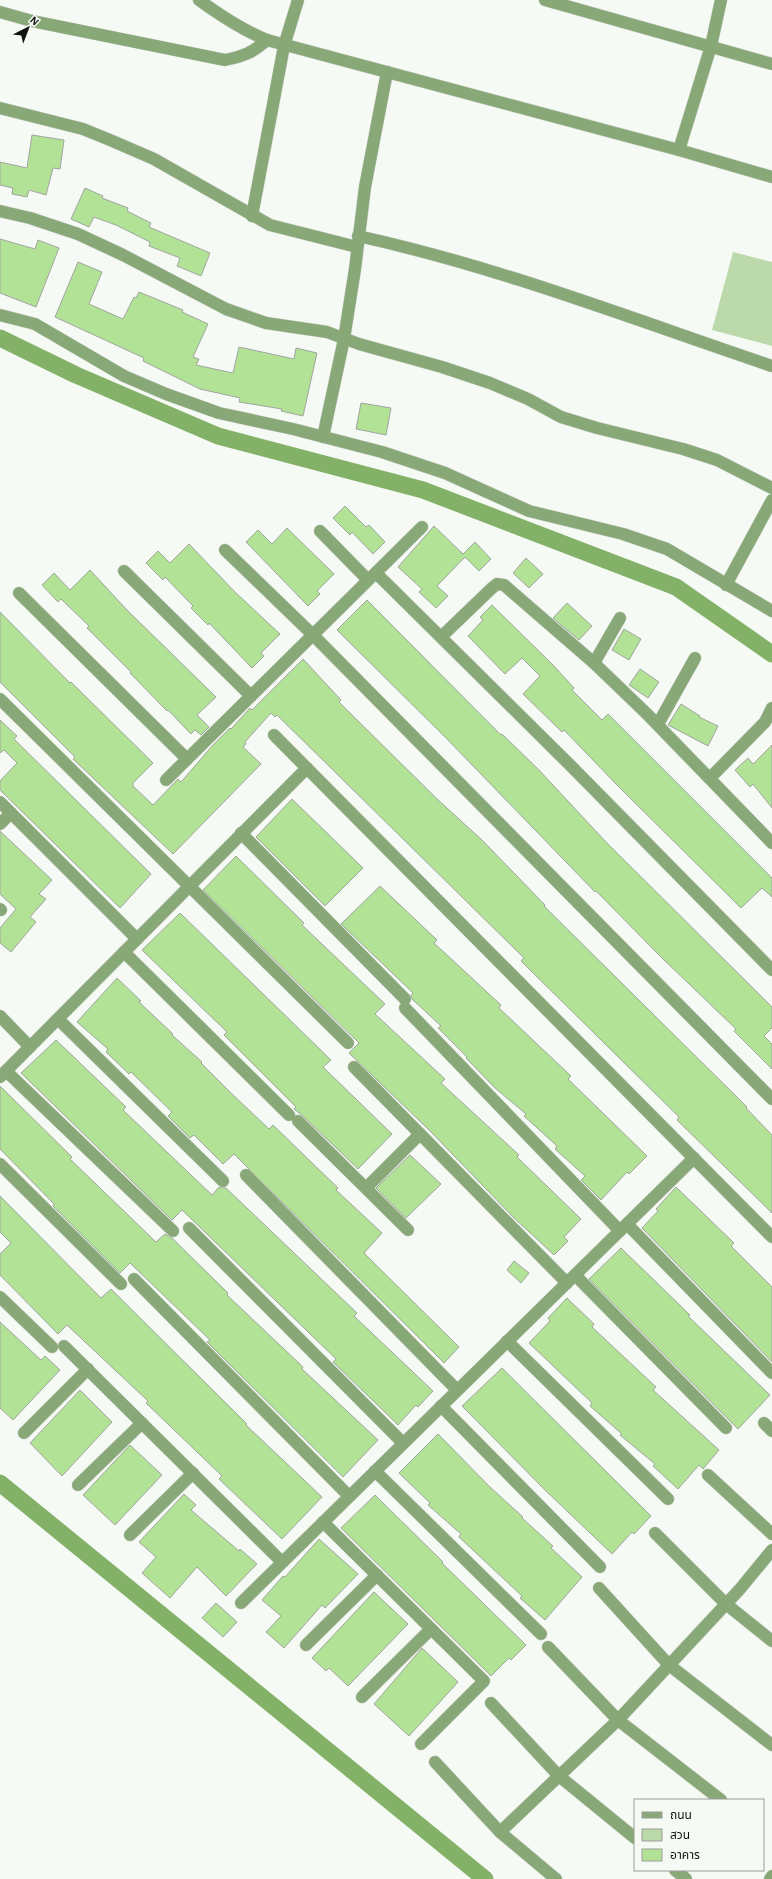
<svg xmlns="http://www.w3.org/2000/svg" width="772" height="1879" viewBox="0 0 772 1879" font-family="'Alegreya Sans','Noto Sans Thai',sans-serif">
  <rect width="100%" height="100%" fill="#f6faf5"/>
  <!-- green -->
  <polygon fill="#bbd9aa" points="733,252 772,262 772,346 712,330"/>
  <g fill="none" stroke-linecap="round" stroke-linejoin="round">
    <!-- canal -->
    <g stroke="#83b167" stroke-width="17">
      <polyline points="0,338 76,375 218,436 423,490 676,587 772,654"/>
      <polyline points="0,1483 485,1879"/>
    </g>
  </g>
  <!-- building -->
  <g fill="#b2e296" stroke="#a1a5a0">
    <polygon points="32,135 64,140 60,169 53,168 46,195 29,190 27,197 12,194 13,188 0,185 0,162 27,168"/>
    <polygon points="85,188 103,196 102,198 128,208 127,211 151,223 149,227 210,253 201,276 177,266 180,258 149,246 150,242 116,225 94,217 89,227 71,219"/>
    <polygon points="0,239 35,249 38,240 59,248 36,307 0,293"/>
    <polygon points="78,262 102,272 89,304 123,319 134,297 136,298 139,292 183,310 182,312 208,324 193,357 199,359 196,365 233,373 239,347 294,359 296,348 317,353 303,416 281,411 282,409 239,402 240,398 200,389 143,361 144,358 55,317"/>
    <polygon points="361,403 391,408 386,435 356,429"/>
    <polygon points="345,506 366,527 369,525 385,542 373,554 352,532 350,535 333,518"/>
    <polygon points="434,526 463,554 475,542 491,559 479,571 465,557 437,586 448,596 436,608 419,592 422,589 398,567"/>
    <polygon points="287,528 334,574 317,591 320,594 308,606 246,542 258,530 272,544"/>
    <polygon points="189,544 235,592 280,634 261,653 264,656 252,668 209,623 208,625 191,608 193,606 165,577 163,580 146,563 158,551 170,563"/>
    <polygon points="526,558 543,574 529,588 513,573"/>
    <polygon points="90,570 126,609 216,697 197,715 209,727 201,735 195,730 191,734 168,710 167,711 130,673 131,672 87,628 89,626 61,599 58,602 42,585 54,573 70,590"/>
    <polygon points="367,600 501,735 502,734 539,770 605,841 772,1007 772,1028 764,1036 772,1044 772,1069 734,1031 736,1029 663,959 596,891 595,892 447,739 337,630"/>
    <polygon points="567,603 592,626 579,640 553,618"/>
    <polygon points="492,605 554,666 574,688 572,690 602,720 608,714 772,878 772,897 762,888 741,908 617,785 564,730 562,732 523,694 540,676 522,658 505,674 468,636 483,620 480,617"/>
    <polygon points="0,612 70,683 71,682 153,763 133,783 133,786 153,805 178,779 181,782 212,746 230,728 231,729 250,708 252,710 303,659 341,700 339,702 436,798 483,841 545,905 544,906 747,1107 746,1108 772,1135 772,1213 677,1120 679,1117 521,961 524,958 277,715 275,717 271,713 245,742 246,744 243,747 261,764 173,854 73,759 75,757 0,682"/>
    <polygon points="624,629 641,639 629,660 612,650"/>
    <polygon points="640,669 659,682 648,698 629,685"/>
    <polygon points="681,704 700,716 699,717 718,726 708,746 668,725"/>
    <polygon points="0,720 17,736 14,739 151,874 120,908 0,790 0,781 17,763 4,750 0,753"/>
    <polygon points="772,745 772,808 753,784 750,787 735,770 748,758 753,764"/>
    <polygon points="292,799 363,868 325,906 256,837"/>
    <polygon points="0,831 52,880 39,894 46,899 30,917 36,922 11,952 0,943 0,928 16,909 0,894"/>
    <polygon points="236,856 304,923 302,925 385,1004 375,1014 445,1079 441,1083 519,1155 517,1157 581,1219 564,1237 568,1241 554,1255 514,1218 429,1130 349,1053 359,1043 203,890"/>
    <polygon points="380,886 437,940 434,943 501,1005 499,1008 571,1076 568,1079 647,1156 629,1174 627,1172 601,1200 581,1180 585,1176 555,1149 557,1146 524,1116 526,1114 495,1088 466,1058 467,1057 438,1028 441,1026 412,999 411,995 413,993 341,924"/>
    <polygon points="180,913 331,1060 323,1067 392,1134 358,1169 303,1116 294,1109 296,1107 224,1035 227,1032 142,950"/>
    <polygon points="117,978 141,1001 139,1002 173,1034 172,1035 202,1062 201,1063 231,1093 269,1129 273,1125 338,1188 336,1190 382,1233 364,1253 459,1347 444,1363 234,1154 223,1164 194,1135 190,1138 168,1116 172,1112 131,1072 129,1074 106,1052 108,1049 77,1022"/>
    <polygon points="56,1040 126,1107 123,1110 212,1195 219,1187 226,1188 357,1313 354,1316 433,1391 418,1407 416,1405 398,1425 333,1362 336,1359 182,1210 172,1220 21,1073"/>
    <polygon points="0,1086 72,1157 70,1159 156,1242 165,1234 172,1238 228,1293 227,1295 303,1367 302,1369 378,1440 343,1477 207,1342 210,1340 130,1263 120,1273 53,1206 54,1204 0,1149"/>
    <polygon points="410,1155 441,1184 406,1218 376,1188"/>
    <polygon points="676,1187 734,1243 731,1246 772,1287 772,1362 642,1228 658,1211 656,1209"/>
    <polygon points="0,1196 101,1298 111,1289 247,1424 246,1425 322,1497 282,1539 219,1479 222,1476 146,1403 148,1401 67,1325 58,1334 0,1275 0,1254 11,1243 0,1232"/>
    <polygon points="621,1248 690,1315 688,1316 770,1395 738,1429 589,1279"/>
    <polygon points="514,1261 529,1273 521,1283 507,1270"/>
    <polygon points="567,1298 594,1324 592,1327 656,1387 653,1390 719,1450 703,1469 699,1465 678,1489 653,1466 655,1464 620,1435 622,1434 590,1406 592,1403 529,1343 550,1321 548,1318"/>
    <polygon points="0,1322 41,1360 45,1356 60,1370 13,1420 0,1408"/>
    <polygon points="502,1368 651,1516 634,1534 632,1532 612,1554 545,1490 462,1406"/>
    <polygon points="80,1390 112,1422 62,1476 30,1443"/>
    <polygon points="438,1434 490,1487 523,1517 522,1518 553,1546 551,1548 582,1577 545,1620 520,1598 522,1596 459,1537 461,1534 428,1505 430,1503 399,1473"/>
    <polygon points="130,1445 162,1475 115,1525 83,1495"/>
    <polygon points="184,1494 196,1505 191,1510 239,1551 240,1549 257,1564 226,1596 197,1567 170,1598 142,1573 156,1557 139,1542"/>
    <polygon points="375,1495 443,1562 442,1563 526,1645 511,1660 509,1658 491,1676 341,1528"/>
    <polygon points="319,1539 358,1574 325,1608 322,1605 284,1648 266,1632 281,1616 262,1600 283,1576 285,1577"/>
    <polygon points="374,1592 408,1624 348,1686 329,1668 326,1671 312,1658"/>
    <polygon points="216,1603 237,1622 223,1637 202,1618"/>
    <polygon points="422,1648 458,1682 409,1736 374,1704"/>
  </g>
  <g fill="none" stroke-linecap="round" stroke-linejoin="round">
    <defs>
      <g id="street">
        <path d="M199,0C221,16 242,30 267,40L679,150L772,177"/>
        <polyline points="545,0 772,64"/>
        <path d="M0,12L32,21L225,60C244,56 252,53 267,40"/>
        <polyline points="0,108 83,129 110,140 154,159 270,225 357,247"/>
        <polyline points="679,150 711,46 721,0"/>
        <polyline points="0,211 30,218 78,234 123,255 226,309 266,323 327,332 359,344 442,367 490,383 528,399 561,417 597,428 683,449 717,460 772,488"/>
        <polyline points="252,216 284,46 298,0"/>
        <path d="M358,236C500,267 635,320 772,366"/>
        <polyline points="0,315 35,324 124,376 166,394 219,413 293,429 382,452 445,473 529,511 623,534 667,549 772,611"/>
        <polyline points="323,437 344,339 355,269 365,187 387,72"/>
        <polyline points="320,531 368,580"/>
        <polyline points="225,550 313,635 772,1099"/>
        <polyline points="124,571 251,696"/>
        <polyline points="376,573 568,763 772,970"/>
        <polyline points="726,585 772,500"/>
        <polyline points="19,593 187,759"/>
        <polyline points="441,637 492,588 497,584 504,585 594,663 647,714 772,843"/>
        <polyline points="594,663 620,618"/>
        <polyline points="0,699 348,1043"/>
        <polyline points="658,724 695,658"/>
        <polyline points="274,735 772,1237"/>
        <polyline points="710,778 765,722 772,708"/>
        <polyline points="166,780 422,527"/>
        <polyline points="0,802 137,939"/>
        <polyline points="0,824 11,813"/>
        <polyline points="241,833 405,999"/>
        <polyline points="0,909 1,910"/>
        <polyline points="124,952 289,1115"/>
        <polyline points="405,1008 620,1231"/>
        <polyline points="0,1016 30,1047"/>
        <polyline points="58,1019 223,1181"/>
        <polyline points="354,1067 567,1283"/>
        <polyline points="6,1071 173,1231"/>
        <polyline points="0,1077 307,768"/>
        <polyline points="298,1121 408,1230"/>
        <polyline points="0,1164 121,1284"/>
        <polyline points="246,1175 457,1390"/>
        <polyline points="366,1188 420,1134"/>
        <polyline points="627,1224 772,1373"/>
        <polyline points="189,1228 403,1443"/>
        <polyline points="575,1275 726,1428"/>
        <polyline points="134,1279 349,1496"/>
        <polyline points="0,1297 52,1347"/>
        <polyline points="507,1341 668,1499"/>
        <polyline points="64,1346 282,1562"/>
        <polyline points="441,1406 600,1567"/>
        <polyline points="764,1423 772,1431"/>
        <polyline points="24,1433 88,1369"/>
        <polyline points="375,1471 541,1634"/>
        <polyline points="708,1475 772,1534"/>
        <polyline points="78,1485 142,1423"/>
        <polyline points="323,1522 484,1681 421,1744"/>
        <polyline points="655,1533 726,1604 772,1641"/>
        <polyline points="130,1535 193,1473"/>
        <polyline points="599,1588 669,1665 772,1745"/>
        <polyline points="241,1603 694,1158"/>
        <polyline points="306,1645 377,1575"/>
        <polyline points="548,1647 618,1720 721,1800"/>
        <polyline points="362,1697 431,1629"/>
        <polyline points="491,1703 559,1776 635,1838"/>
        <polyline points="435,1762 500,1832 556,1879"/>
        <polyline points="500,1832 618,1720 740,1589 772,1550"/>
        <polyline points="675,1870 686,1879"/>
        <polyline points="770,1879 772,1876"/>
      </g>
    </defs>
    <!-- street casing -->
    <use href="#street" stroke="#d1d5d0" stroke-width="13"/>
    <!-- street -->
    <use href="#street" stroke="#89a877" stroke-width="12"/>
  </g>
  <!-- legend -->
  <rect x="634" y="1799" width="130" height="72" fill="#f6faf5" stroke="#9a9d99"/>
  <rect x="642" y="1812" width="20" height="6" fill="#89a877" stroke="#9a9d99"/>
  <text x="670" y="1819" font-size="12" fill="#101210">ถนน</text>
  <rect x="642" y="1829" width="20" height="12" fill="#bbd9aa" stroke="#9a9d99"/>
  <text x="670" y="1839" font-size="12" fill="#101210">สวน</text>
  <rect x="642" y="1849" width="20" height="12" fill="#b2e296" stroke="#9a9d99"/>
  <text x="670" y="1859" font-size="12" fill="#101210">อาคาร</text>
  <!-- north arrow -->
  <g transform="translate(28 28) rotate(42)" stroke="#f6faf5" stroke-width="3" paint-order="stroke">
  <path d="M0-3L7 15L0 10L-7 15Z" fill="#101210"/>
  <text y="-6" font-size="11" font-weight="bold" text-anchor="middle" fill="#101210">N</text>
  </g>
</svg>
